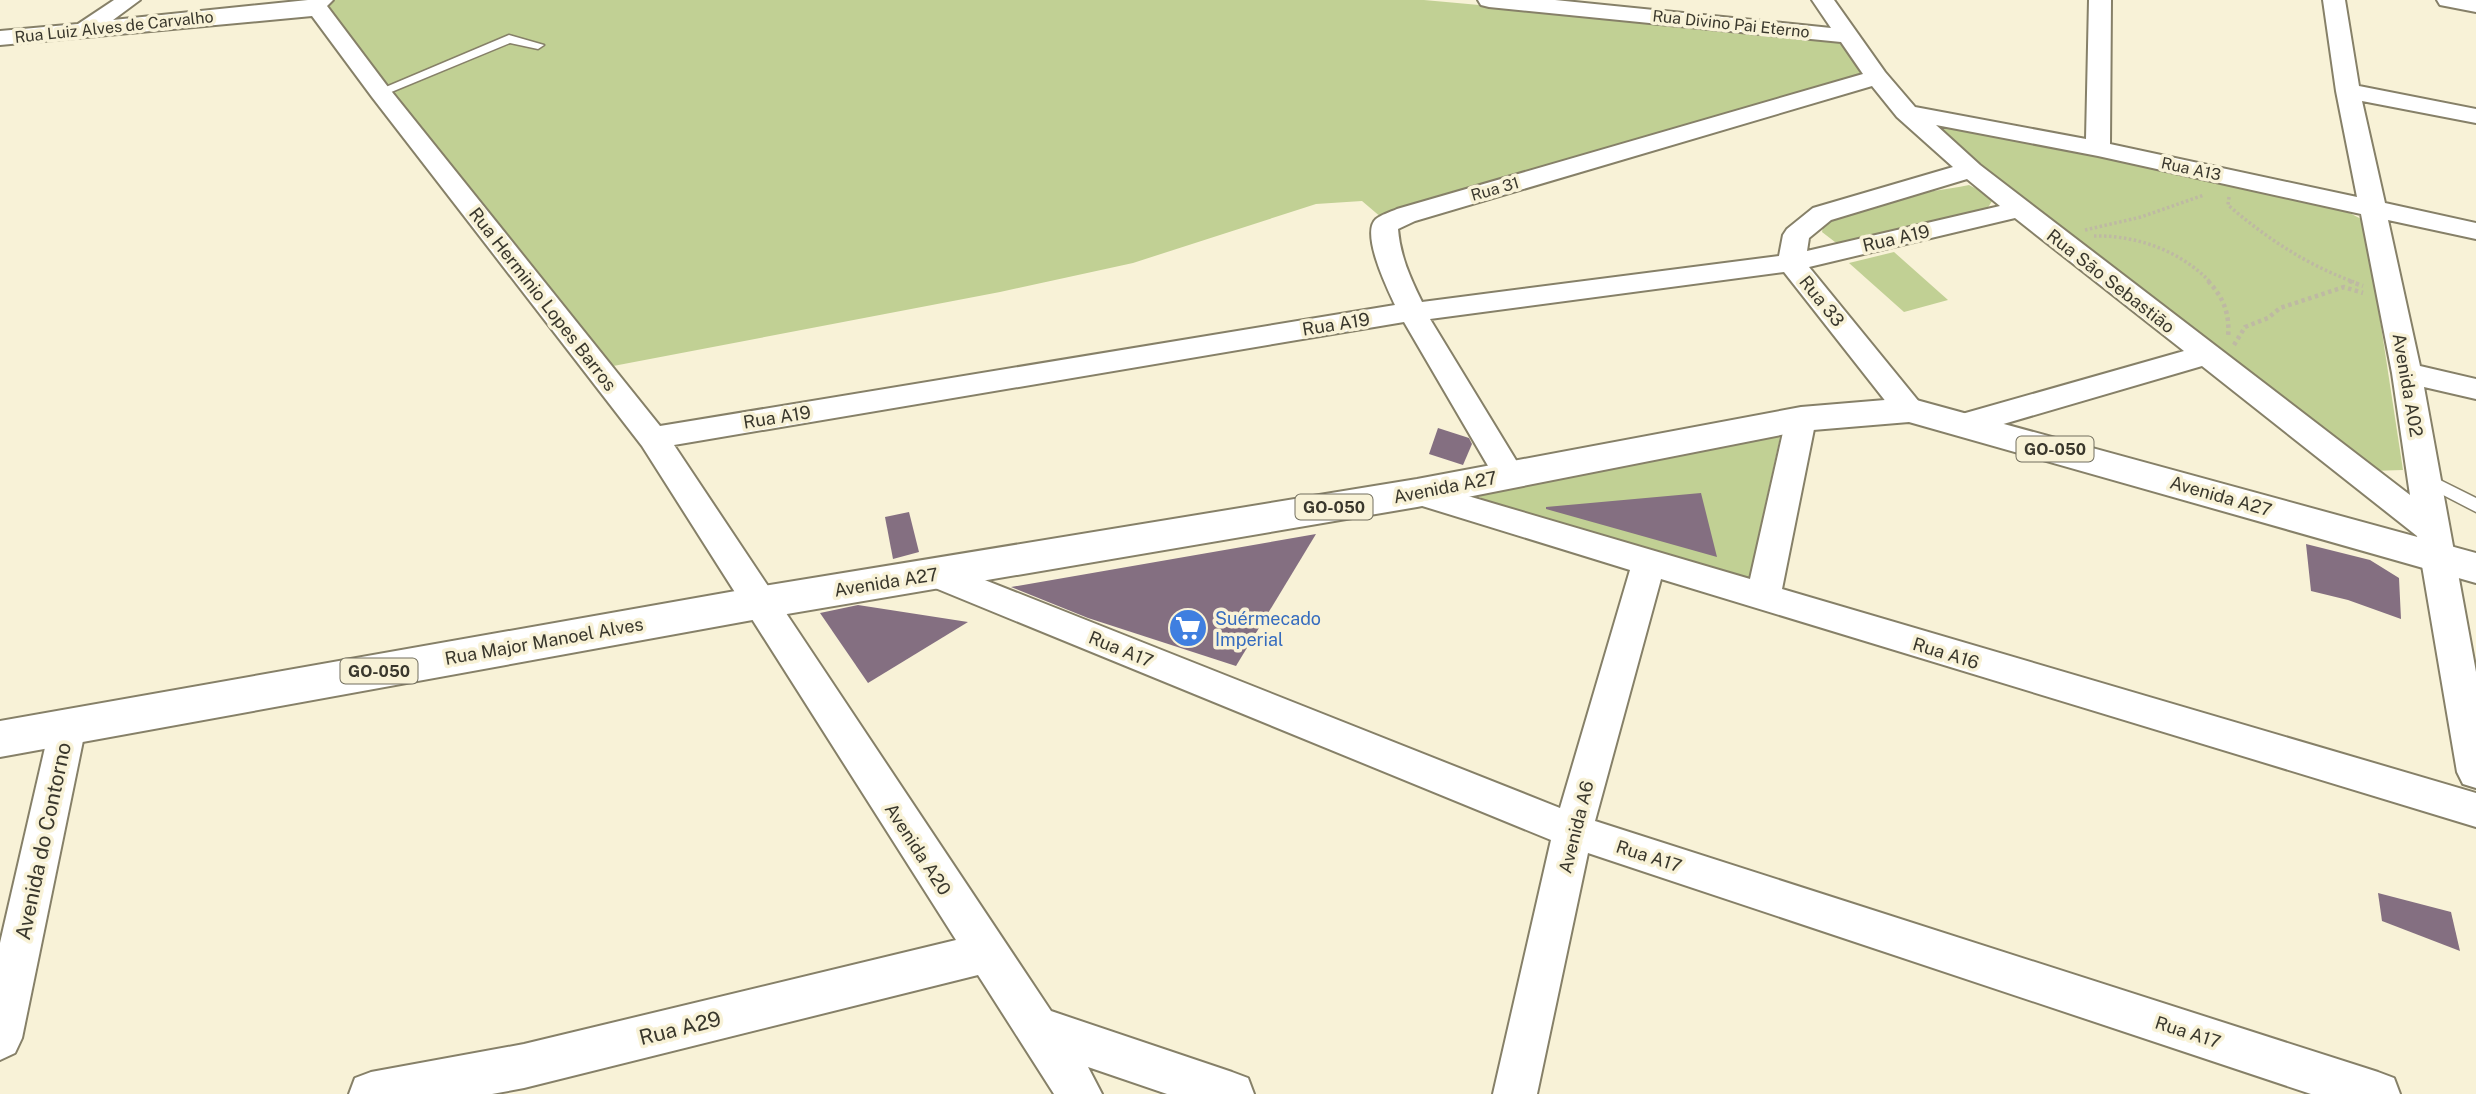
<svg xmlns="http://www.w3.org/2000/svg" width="2476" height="1094" viewBox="0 0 2476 1094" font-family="'Public Sans',sans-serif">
  <rect width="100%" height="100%" fill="#f8f2d7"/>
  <!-- green -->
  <g fill="#c1d094">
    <polygon points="328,0 1424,0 1840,38 1868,73 1382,218 1362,201 1316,204 1133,263 1000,292 608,367 327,10 320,5"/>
    <polygon points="1924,117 2338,207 2365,221 2403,470 2371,471 1961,153"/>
    <path d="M1969,185L1994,198L1987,209L1854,244L1835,242L1822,232L1823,227C1860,197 1923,194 1969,185Z"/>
    <polygon points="1894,252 1948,300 1904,312 1849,263"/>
    <polygon points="1781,433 1749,578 1482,499 1477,494"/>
  </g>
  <!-- building -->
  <g fill="#846f81">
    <polygon points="1438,428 1469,438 1472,444 1463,465 1429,454"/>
    <polygon points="1701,493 1717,557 1546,509 1546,507"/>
    <polygon points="909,512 919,552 893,559 885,517"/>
    <polygon points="1316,534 1236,666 1088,618 1011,587"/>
    <polygon points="2306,544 2370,560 2399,578 2401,619 2348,600 2311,591"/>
    <polygon points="858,605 968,622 868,683 820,613"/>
    <polygon points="2378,893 2451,912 2460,951 2382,921"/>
  </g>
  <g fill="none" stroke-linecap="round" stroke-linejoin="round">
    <defs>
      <g id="service">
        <polygon points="509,35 544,45 538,49 510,43 384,95 380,96 374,92"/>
        <polygon points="2424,472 2476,498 2476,512 2418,482 2416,478 2418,474"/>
      </g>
      <g id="minor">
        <path d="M114,0H140L113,20L308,0H333L327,6L388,87L660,426L1395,305C1388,290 1360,233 1376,219C1381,215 1390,212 1397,209L1863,74L1841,42L1489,7L1481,5L1478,0H1555L1831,28L1812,0H1834L1885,72L1915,107L2086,139L2089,0H2111L2110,144L2357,197L2336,91L2323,0H2345L2359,86L2476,109V123L2362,101L2385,203L2476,223V239L2388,220L2420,366L2476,379V399L2424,387L2476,672V788L2463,784L2457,772L2417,536L2202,366L1966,435L1955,432L1951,424L1955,416L2184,351L2015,218L1809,267L1920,403L1924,410L1920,417L1909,420L1898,417L1784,272L1430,319L1525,475L1520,483L1509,486L1498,483L1404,322L674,445L1051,1011L1232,1072L1248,1078L1254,1094H1167L1088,1067L1102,1094H1054L978,975L524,1088L492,1094H349L355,1078L371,1072L524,1044L956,940L642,446L372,97L312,16L0,45V31L78,24ZM1872,86L1897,117L1953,167L1813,208L1787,229L1783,235L1779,256L1422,302C1410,278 1400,255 1398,229L1415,221ZM1936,125L2098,156L2361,214L2392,373L2410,495L1980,165ZM1967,179L2000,206L1807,251L1809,238L1831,220Z"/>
        <polygon points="2437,0 2476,0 2476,12 2440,5"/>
        <polygon points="1801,408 1812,412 1816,419 1782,589 2476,793 2476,827 1661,579 1595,821 2378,1072 2394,1078 2400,1094 2311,1094 1588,853 1537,1094 1493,1094 1551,840 923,583 918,574 923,565 935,561 947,565 1560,808 1630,570 1406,501 1401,493 1406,485 1417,481 1750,579 1786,419 1790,412"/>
        <polygon points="68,710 81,715 86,726 22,1038 15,1053 0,1060 0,943 50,726 55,715"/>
      </g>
      <polygon id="primary" points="1909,398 2476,553 2476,583 1909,422 1801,431 1417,507 758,619 0,757 0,721 758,587 1417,479 1801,407"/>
    </defs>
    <!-- service casing -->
    <use href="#service" stroke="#868068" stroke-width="3"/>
    <!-- minor casing -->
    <use href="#minor" stroke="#868068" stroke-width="4"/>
    <!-- primary casing -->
    <use href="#primary" stroke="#868068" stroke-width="4"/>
    <!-- path-far1 -->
    <g stroke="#beb9a3" stroke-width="3.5" stroke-dasharray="2.5 2.5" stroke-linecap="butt">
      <path d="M2229,197L2228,205C2266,238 2307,265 2354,282"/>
      <polyline points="2085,230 2141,217 2204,195"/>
      <path d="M2094,236C2136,235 2181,251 2210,282"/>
    </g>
    <!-- path -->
    <g stroke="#beb9a3" stroke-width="4.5" stroke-dasharray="3.5 3.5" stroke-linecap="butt">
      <path d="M2208,281C2224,298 2230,314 2228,338"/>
      <polyline points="2349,281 2363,286"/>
      <polyline points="2234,345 2245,327 2268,318 2280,308 2344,287 2363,293"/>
    </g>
    <!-- service -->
    <use href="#service" fill="#fff" fill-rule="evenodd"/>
    <!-- minor -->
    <use href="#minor" fill="#fff" fill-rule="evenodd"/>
    <!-- primary -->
    <use href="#primary" fill="#fff" fill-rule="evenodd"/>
  </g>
  <!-- icons -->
  <defs>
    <symbol id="supermarket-disc" viewBox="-11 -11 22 22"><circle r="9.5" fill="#3f7fe0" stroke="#f8f2d7"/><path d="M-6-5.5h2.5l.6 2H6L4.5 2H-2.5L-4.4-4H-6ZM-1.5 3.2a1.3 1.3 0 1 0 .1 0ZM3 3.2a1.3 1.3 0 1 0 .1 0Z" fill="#fff"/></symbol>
  </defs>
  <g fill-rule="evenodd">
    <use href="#supermarket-disc" x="1166" y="606" width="44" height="44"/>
  </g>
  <g text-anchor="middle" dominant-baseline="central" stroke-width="7" stroke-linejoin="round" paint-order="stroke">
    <!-- far-street labels -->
    <g font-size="16" fill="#39372c" stroke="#f8f2d7">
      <text transform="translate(1731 24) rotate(6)">Rua Divino Pai Eterno</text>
      <text transform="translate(114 27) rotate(-6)">Rua Luiz Alves de Carvalho</text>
      <text transform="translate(2191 169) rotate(12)">Rua A13</text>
      <text transform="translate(1495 189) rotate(-16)">Rua 31</text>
    </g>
    <!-- shield labels -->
    <g fill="#f8f2d7" stroke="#726f5f" stroke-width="2">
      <rect x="2016.5" y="436.5" width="77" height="25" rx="5"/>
      <rect x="1295.5" y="494.5" width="77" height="25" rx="5"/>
      <rect x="340.5" y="658.5" width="77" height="25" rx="5"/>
    </g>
    <g font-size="16" font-weight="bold" fill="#39372c">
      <text x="2055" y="449">GO-050</text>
      <text x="1334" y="507">GO-050</text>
      <text x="379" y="671">GO-050</text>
    </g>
    <!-- street labels -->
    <g font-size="18" fill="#39372c" stroke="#f8f2d7">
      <text transform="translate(1896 238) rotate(-13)">Rua A19</text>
      <text transform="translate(2111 281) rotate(38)">Rua São Sebastião</text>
      <text transform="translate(543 299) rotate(52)">Rua Herminio Lopes Barros</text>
      <text transform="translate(1822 301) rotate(51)">Rua 33</text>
      <text transform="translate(1336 324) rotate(-9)">Rua A19</text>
      <text transform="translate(2408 385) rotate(80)">Avenida A02</text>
      <text transform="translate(777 417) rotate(-9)">Rua A19</text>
      <text transform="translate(1445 487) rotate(-11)">Avenida A27</text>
      <text transform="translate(2221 496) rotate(16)">Avenida A27</text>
      <text transform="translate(886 582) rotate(-9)">Avenida A27</text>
      <text transform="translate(544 641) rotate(-10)">Rua Major Manoel Alves</text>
      <text transform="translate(1121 649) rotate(22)">Rua A17</text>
      <text transform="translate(1946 653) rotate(17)">Rua A16</text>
      <text transform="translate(1576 827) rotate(-76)">Avenida A6</text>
      <text transform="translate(918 849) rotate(57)">Avenida A20</text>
      <text transform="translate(1649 856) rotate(18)">Rua A17</text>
      <text transform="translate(2188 1032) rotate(18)">Rua A17</text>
    </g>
    <!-- shop labels -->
    <g font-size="18" fill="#366cbe" stroke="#f8f2d7" text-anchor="start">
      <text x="1215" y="618">Suérmecado<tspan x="1215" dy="21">Imperial</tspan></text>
    </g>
    <!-- near-street labels -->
    <g font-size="21" fill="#39372c" stroke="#f8f2d7">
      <text transform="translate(43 841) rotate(-78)">Avenida do Contorno</text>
      <text transform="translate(680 1028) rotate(-14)">Rua A29</text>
    </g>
  </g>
</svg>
